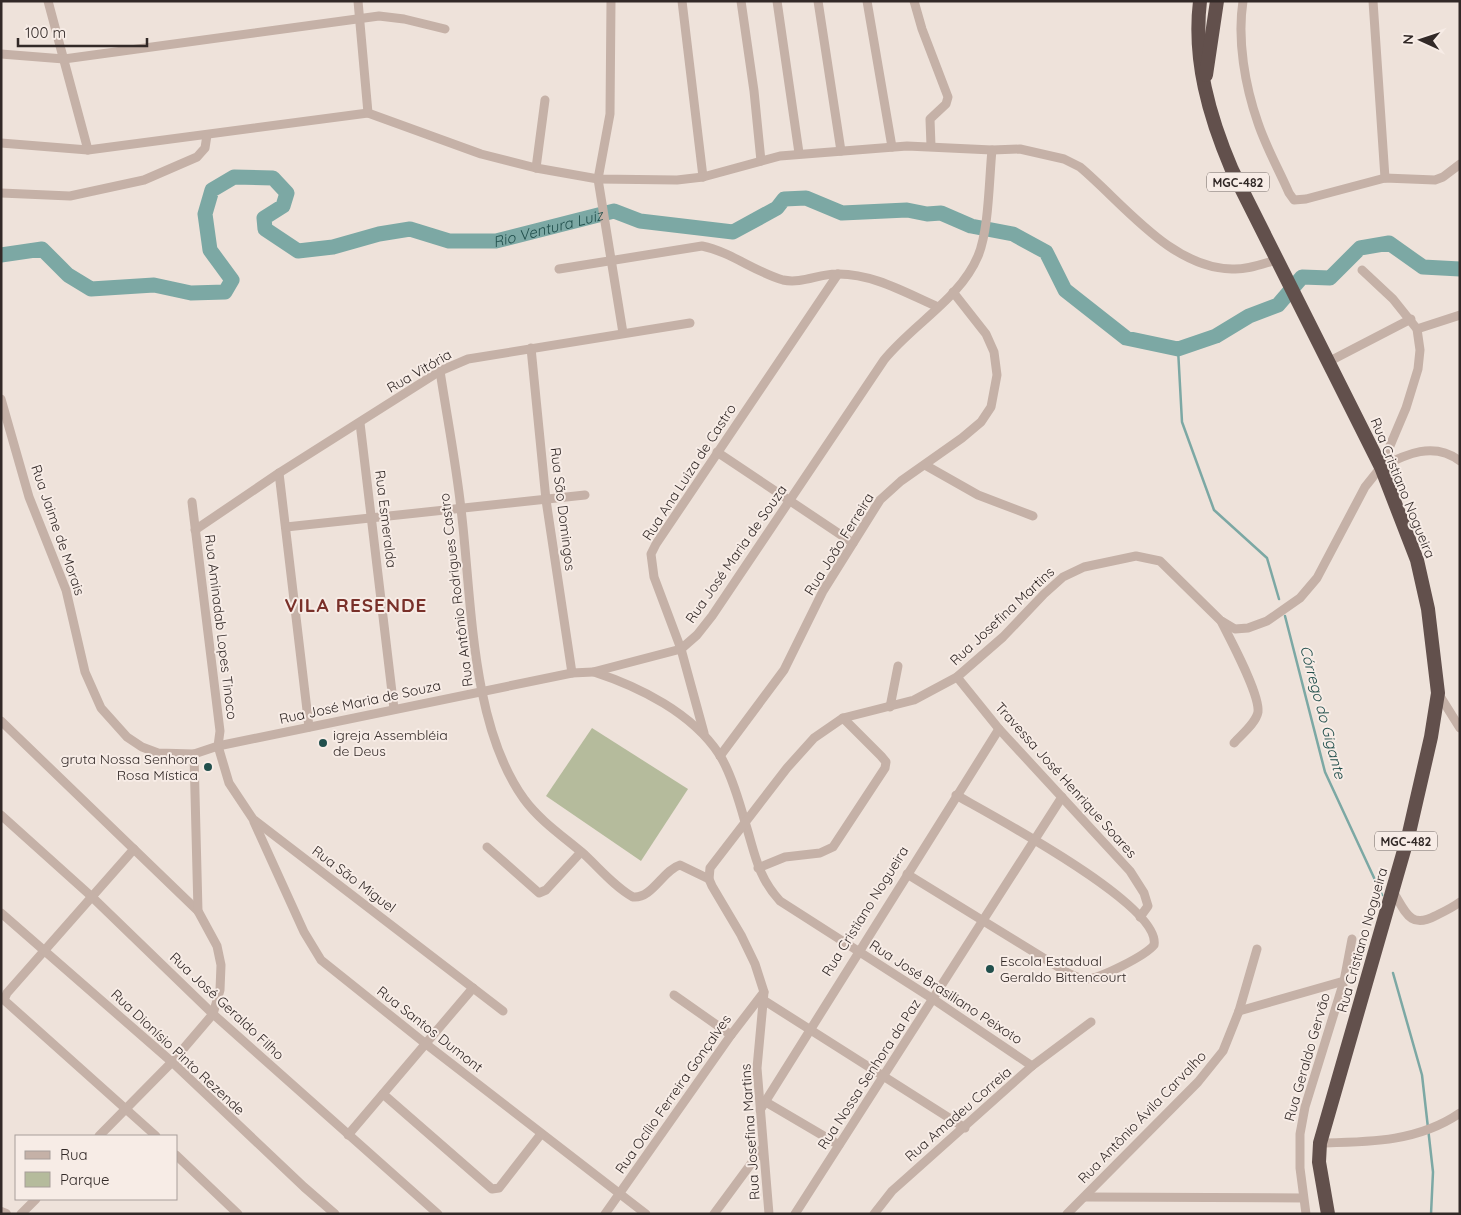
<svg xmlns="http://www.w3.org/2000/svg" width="1461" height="1215" viewBox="0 0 1461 1215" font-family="Quicksand,sans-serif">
  <rect width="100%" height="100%" fill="#eee2da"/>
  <!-- green -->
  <polygon fill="#b5bb9c" points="592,728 688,789 641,861 546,796"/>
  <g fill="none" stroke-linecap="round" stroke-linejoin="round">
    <!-- stream -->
    <g stroke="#7ca8a4" stroke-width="2.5">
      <polyline points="1178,349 1182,422 1214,510 1267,558 1279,599"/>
      <polyline points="1285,616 1325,772 1382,895"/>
      <polyline points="1393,973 1422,1075 1433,1172 1431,1214"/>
    </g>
    <!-- river -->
    <path stroke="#7ca8a4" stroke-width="15" id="s1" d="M1,255L42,249L68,275L91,289L154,285L191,293L225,292L232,280L210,250L205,214L212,190L234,177L273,178L287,193L283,206L264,218L265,229L298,251L333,247L379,234L410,229L449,241H496L614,211L640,221L733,232L777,208L784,199L806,198L842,213L907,210L927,214L941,213L971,226L1013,234L1046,252L1065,290L1126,338L1178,349L1216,336L1249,316L1278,305L1302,277L1330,278L1360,248L1389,243L1423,267L1460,269"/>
    <!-- minor -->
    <g stroke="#c5b1a7" stroke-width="9">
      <polyline points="48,1 88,150"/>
      <polyline points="358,1 368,113"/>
      <polyline points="611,1 610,114 598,179 623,333"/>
      <polyline points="682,1 703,177"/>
      <polyline points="741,1 754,91 761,161"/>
      <polyline points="777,1 799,153"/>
      <polyline points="818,1 841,151"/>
      <polyline points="867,1 892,147"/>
      <polyline points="914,1 922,29 948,97 946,104 930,119 931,146"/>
      <path d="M1243,1C1237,40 1245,86 1258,123C1266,147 1279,170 1289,193L1294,200L1306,199L1385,178L1435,180L1443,177L1460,164"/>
      <polyline points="1373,1 1385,178"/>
      <polyline points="1,54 64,59 379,16 404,19 445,29"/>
      <path d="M1,143L88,150L368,113L481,154L536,168L598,179L677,180L703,177L780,156L907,146L992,150L1020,149L1064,159L1080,167C1124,204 1171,268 1232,269C1247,270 1262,264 1276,260"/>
      <polyline points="536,168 545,100"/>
      <polyline points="1,193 70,196 144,180 197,157 205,148 207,135"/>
      <path d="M559,269L702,246C731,252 755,272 783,280C801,284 819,274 836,274C872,273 906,293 938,307"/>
      <polyline points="1417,329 1460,315"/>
      <polyline points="531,348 546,500 572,673"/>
      <polyline points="1328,362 1411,319"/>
      <path d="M440,371C447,417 456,463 461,509C472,598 470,724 524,799C540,821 564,837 585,855C600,869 615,887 633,897C652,899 663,870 680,865L709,879"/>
      <polyline points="1,399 29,497 66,590 85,672 101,708 127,737 142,747 158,753 194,754"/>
      <polyline points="360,423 394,709"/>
      <polyline points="717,452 853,543"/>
      <polyline points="925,465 978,495 1033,516"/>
      <path d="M1381,467C1406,454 1434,441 1460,461"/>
      <polyline points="279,473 309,727"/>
      <polyline points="286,527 585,495"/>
      <polyline points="195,530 279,473 440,371 468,359 690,323"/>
      <path d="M1221,621C1230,639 1260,694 1258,712C1256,723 1242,734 1234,743"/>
      <path d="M594,672C640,687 692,713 719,754C729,769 740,804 745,822C755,853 757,876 780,901L933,999L1032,1066"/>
      <polyline points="957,677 999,729 1130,871 1144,893 1148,906 1140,917"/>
      <polyline points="1438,693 1460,728"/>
      <polyline points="890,707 898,666"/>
      <polyline points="1,721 198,911"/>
      <polyline points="704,733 681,649 654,577 651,554 656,544 838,274"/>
      <polyline points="720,756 784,670 823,591 880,500 901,481 962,438 981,422 991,407 997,375 994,352 986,334 953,292"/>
      <polyline points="1,815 91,896 213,1014 438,1214"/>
      <polyline points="254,822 304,932 321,960 426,1044 646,1214"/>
      <polyline points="487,847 539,893 546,890 581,852"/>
      <polyline points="134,849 7,993 4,1000 156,1136"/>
      <polyline points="758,868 785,857 820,853 833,847 885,768 886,762 881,756 843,718"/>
      <path d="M907,874L1068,973C1074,976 1080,979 1087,979C1101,978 1145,956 1154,945C1162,905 989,814 956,795"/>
      <path d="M1392,890C1405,910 1409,930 1435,916C1443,912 1452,908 1460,902"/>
      <polyline points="1,913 172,1062 304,1187 335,1214"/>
      <polyline points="674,995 731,1035"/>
      <polyline points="765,1001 965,1128"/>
      <path d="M503,1011L253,819L229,783L218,746L572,673L593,672L681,649L697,635L712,616L884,360C913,324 960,299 978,256C989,230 989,179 992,150"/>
      <polyline points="1239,1011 1344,981"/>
      <polyline points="383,1094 492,1189 499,1188 541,1134"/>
      <polyline points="764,1101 839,1145"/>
      <polyline points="760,1110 999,729"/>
      <polyline points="348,1135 473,988"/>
      <polyline points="99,1136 172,1062 213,1014 220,990 221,965 217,946 198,911 194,754 218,746 220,731 192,502"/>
      <path d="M1320,1143C1369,1142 1418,1142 1460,1113"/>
      <polyline points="176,1155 238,1214"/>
      <polyline points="1085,1197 1303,1198"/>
      <polyline points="21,1214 36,1199"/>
      <polyline points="605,1214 731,1035 764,992"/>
      <polyline points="714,1214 762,1149"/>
      <polyline points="769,1214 757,1068 764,992 755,964 741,935 712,886 709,879 710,868 787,768 814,738 843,718 914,700 957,677 1003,637 1044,594 1063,577 1084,567 1136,556 1160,561 1220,620 1235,629 1248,628 1267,621 1300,598 1317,578 1365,487 1381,467 1406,408 1418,369 1420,350 1417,329 1393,299 1362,270"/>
      <polyline points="795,1214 1062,797"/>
      <polyline points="874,1214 892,1191 910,1175 1032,1066 1091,1022"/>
      <polyline points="1067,1214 1198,1082 1223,1051 1239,1011 1257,949"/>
      <polyline points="1306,1214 1300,1168 1300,1134 1305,1107 1344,981 1352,939"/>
    </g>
    <!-- tertiary -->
    <polyline stroke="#c5b1a7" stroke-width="10" points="1,1212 6,1214"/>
    <!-- trunk -->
    <g stroke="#62504c" stroke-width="14">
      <path d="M1200,1C1193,60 1209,116 1232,170L1381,467L1417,560L1428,609L1438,693L1431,737L1409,833L1320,1143L1319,1162L1328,1214"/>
      <polyline points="1206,75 1217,1"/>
    </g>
  </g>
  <!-- markers -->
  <g fill="#214f4c" stroke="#f7ece6" stroke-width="2">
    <circle cx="323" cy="743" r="5"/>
    <circle cx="208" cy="767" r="5"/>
    <circle cx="990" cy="969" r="5"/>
  </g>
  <g text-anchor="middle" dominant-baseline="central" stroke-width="4" stroke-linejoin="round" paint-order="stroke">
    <!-- shield labels -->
    <g fill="#f7ece6" stroke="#6d6460" stroke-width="1">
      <rect x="1207" y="172.5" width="62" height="19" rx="4"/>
      <rect x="1375" y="831.5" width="62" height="19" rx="4"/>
    </g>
    <g font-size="12" font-weight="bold" fill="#322927">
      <text x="1238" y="182">MGC-482</text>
      <text x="1406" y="841">MGC-482</text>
    </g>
    <!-- street labels -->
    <g font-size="14" fill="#322927" stroke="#f7ece6">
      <text transform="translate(419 371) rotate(-30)">Rua Vitória</text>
      <text transform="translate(689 472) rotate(-57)">Rua Ana Luiza de Castro</text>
      <text transform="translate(1403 488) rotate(68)">Rua Cristiano Nogueira</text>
      <text transform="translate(563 509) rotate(83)">Rua São Domingos</text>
      <text transform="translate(386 519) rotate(83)">Rua Esmeralda</text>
      <text transform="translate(58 530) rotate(71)">Rua Jaime de Morais</text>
      <text transform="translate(839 544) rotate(-58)">Rua João Ferreira</text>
      <text transform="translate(736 554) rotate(-55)">Rua José Maria de Souza</text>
      <text transform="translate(456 590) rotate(-97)">Rua Antônio Rodrigues Castro</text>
      <text transform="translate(1002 616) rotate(-43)">Rua Josefina Martins</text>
      <text transform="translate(221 627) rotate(83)">Rua Aminadab Lopes Tinoco</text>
      <text transform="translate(360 702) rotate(-12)">Rua José Maria de Souza</text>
      <text transform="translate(1066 780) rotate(48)">Travessa José Henrique Soares</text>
      <text transform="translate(354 879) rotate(37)">Rua São Miguel</text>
      <text transform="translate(865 911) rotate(-58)">Rua Cristiano Nogueira</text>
      <text transform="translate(1362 940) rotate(-74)">Rua Cristiano Nogueira</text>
      <text transform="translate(946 992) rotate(33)">Rua José Brasiliano Peixoto</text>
      <text transform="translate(227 1006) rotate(43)">Rua José Geraldo Filho</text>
      <text transform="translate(430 1029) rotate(38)">Rua Santos Dumont</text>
      <text transform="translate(178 1052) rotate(43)">Rua Dionísio Pinto Rezende</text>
      <text transform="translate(1307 1057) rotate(-74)">Rua Geraldo Gervão</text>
      <text transform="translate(869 1074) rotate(-57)">Rua Nossa Senhora da Paz</text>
      <text transform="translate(673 1094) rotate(-55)">Rua Ocílio Ferreira Gonçalves</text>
      <text transform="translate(958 1114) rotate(-41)">Rua Amadeu Correia</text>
      <text transform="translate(1142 1117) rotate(-46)">Rua Antônio Ávila Carvalho</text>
      <text transform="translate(750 1132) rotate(-94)">Rua Josefina Martins</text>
    </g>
    <!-- poi labels -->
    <g font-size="14" fill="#322927" stroke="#f7ece6" text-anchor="start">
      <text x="333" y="735">igreja Assembléia<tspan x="333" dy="16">de Deus</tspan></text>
      <text x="198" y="759" text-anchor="end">gruta Nossa Senhora<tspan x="198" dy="16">Rosa Mística</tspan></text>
      <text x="1000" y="961">Escola Estadual<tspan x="1000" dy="16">Geraldo Bittencourt</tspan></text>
    </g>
    <!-- water labels -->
    <g font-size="15" font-style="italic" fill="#214f4c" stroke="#f7ece6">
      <text stroke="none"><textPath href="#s1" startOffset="780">Rio Ventura Luiz</textPath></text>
      <text transform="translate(1323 712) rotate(75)">Córrego do Gigante</text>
    </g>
    <!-- district labels -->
    <g font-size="19" font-weight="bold" letter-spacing="1" fill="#793029" stroke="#f7ece6">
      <text x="356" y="605">VILA RESENDE</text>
    </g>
  </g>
  <!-- border -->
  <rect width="1461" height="1215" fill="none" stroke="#322927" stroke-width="5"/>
  <!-- legend -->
  <rect x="15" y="1135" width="162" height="65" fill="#f7ece6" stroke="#a89e9a"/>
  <rect x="25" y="1151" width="25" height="8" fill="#c5b1a7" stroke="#a89e9a"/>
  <text x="60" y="1160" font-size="15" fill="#322927">Rua</text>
  <rect x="25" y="1172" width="25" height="15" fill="#b5bb9c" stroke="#a89e9a"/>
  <text x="60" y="1185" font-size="15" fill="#322927">Parque</text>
  <!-- north arrow -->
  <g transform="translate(1421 40) rotate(273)" stroke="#f7ece6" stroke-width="4" paint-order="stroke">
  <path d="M0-4L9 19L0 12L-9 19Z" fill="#322927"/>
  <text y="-8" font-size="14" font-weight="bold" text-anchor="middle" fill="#322927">N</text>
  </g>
  <!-- scale -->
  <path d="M18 38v8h129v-8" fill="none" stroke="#322927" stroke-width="2.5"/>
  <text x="25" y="38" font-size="15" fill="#322927" stroke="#f7ece6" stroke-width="4" paint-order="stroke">100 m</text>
</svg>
